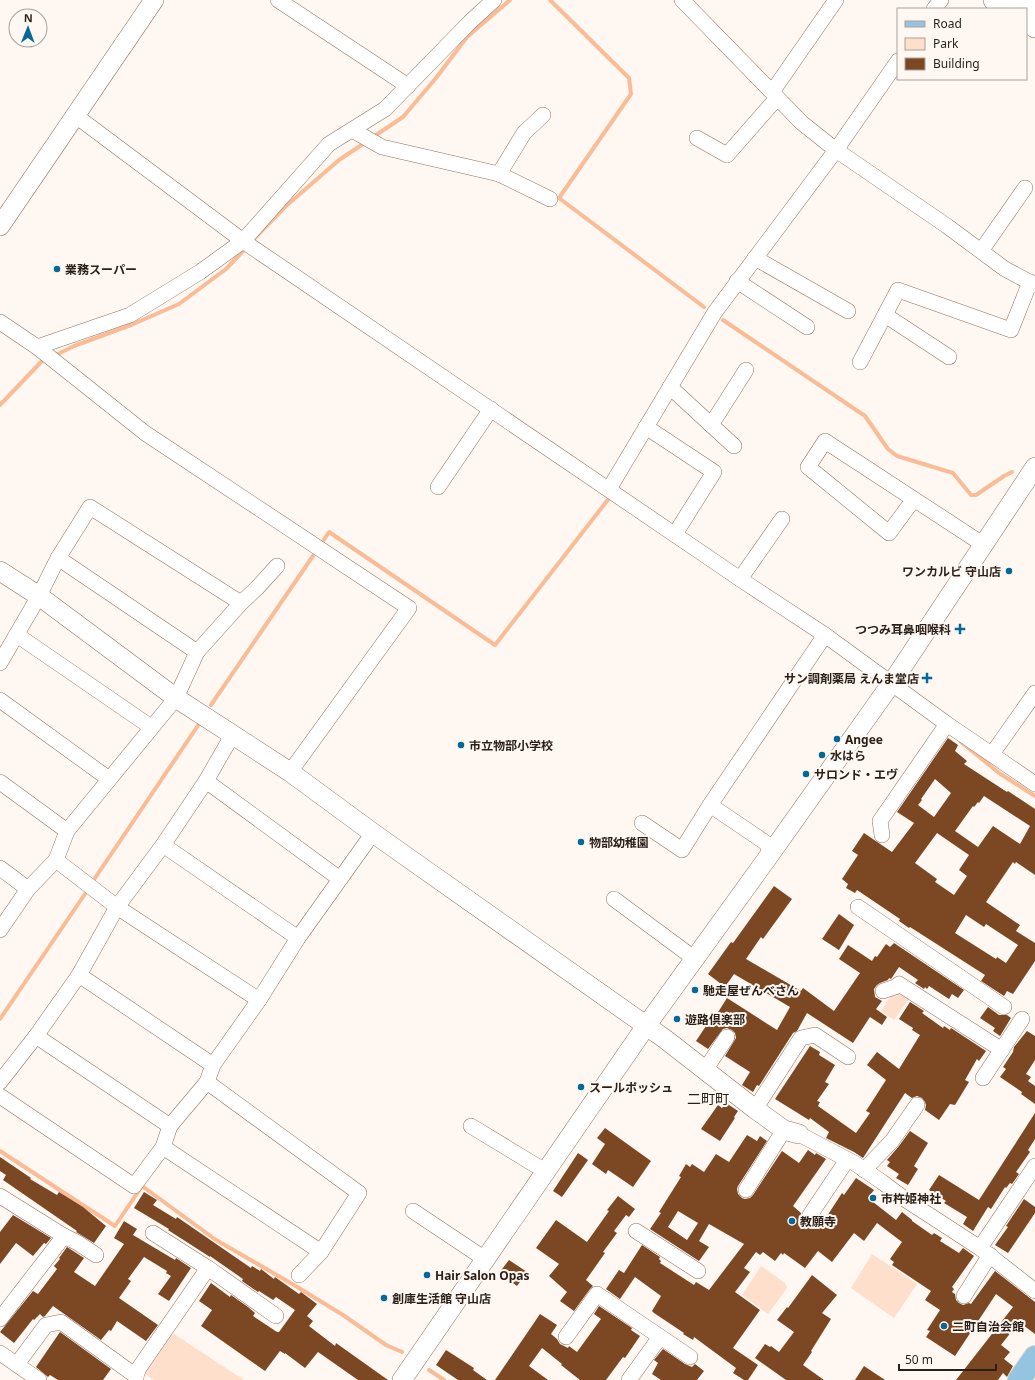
<svg xmlns="http://www.w3.org/2000/svg" width="1035" height="1380" viewBox="0 0 1035 1380" font-family="'Noto Sans','Noto Sans JP',sans-serif">
  <rect width="100%" height="100%" fill="#fef7f2"/>
  <!-- green -->
  <g fill="#fedfcc">
    <polygon points="901,992 910,998 894,1020 881,1011 892,994"/>
    <polygon points="872,1254 917,1284 894,1318 851,1288"/>
    <polygon points="761,1266 785,1283 787,1288 768,1314 742,1295"/>
    <polygon points="174,1334 177,1336 244,1380 154,1380 144,1373 170,1335"/>
  </g>
  <g fill="none" stroke-linecap="round" stroke-linejoin="round">
    <!-- stream -->
    <g stroke="#fabc96" stroke-width="4">
      <polyline points="550,0 629,78 631,94 559,198 704,307"/>
      <polyline points="373,137 403,117 436,78 467,37 510,0"/>
      <polyline points="252,241 286,206 339,160 366,142"/>
      <polyline points="723,320 865,416 888,449 897,456 953,473 971,495 976,495 1004,476 1012,472"/>
      <polyline points="54,356 74,346 131,325 179,304 226,269 246,248"/>
      <polyline points="0,405 41,362 46,359"/>
      <polyline points="321,544 329,532 495,645 610,497 612,498"/>
      <polyline points="211,705 317,550"/>
      <polyline points="961,742 999,773 1035,796"/>
      <polyline points="93,881 199,724"/>
      <polyline points="0,1019 87,891"/>
      <polyline points="0,1151 115,1226 142,1186 216,1240 294,1285 343,1315 386,1345 402,1352"/>
      <polyline points="429,1370 444,1380"/>
    </g>
  </g>
  <!-- building -->
  <g fill="#7c4723" fill-rule="evenodd">
    <path d="M948,738L958,745L955,751L967,761L964,764L1007,792L1008,791L1035,809V875L1016,862L1015,864L1013,862L986,902L1020,925L1016,931L1035,943V961L1013,994L1007,991L1004,996L981,981L985,975L910,927L909,928L899,921L900,919L857,890L855,893L846,888L848,884L842,879L858,855L852,851L864,833L892,852L914,823L897,812ZM935,779L951,793L934,817L918,805L922,800L921,799ZM984,796L1030,826L1020,844L993,826L978,847L955,831L973,806L974,807L978,802L979,803ZM937,833L969,855L959,870L967,876L954,895L935,882L937,879L915,863ZM966,915L984,927L986,924L1018,945L1006,963L997,957L996,959L955,933Z"/>
    <polygon points="774,886 792,899 763,939 761,937 746,959 801,991 803,988 834,1011 860,973 839,959 848,945 872,961 875,956 877,957 886,944 890,947 894,943 964,990 958,998 952,994 949,999 929,986 927,989 925,987 924,989 915,983 918,980 899,967 891,979 889,978 888,980 880,983 877,985 874,989 875,997 882,1001 876,1009 887,1017 882,1025 870,1017 853,1043 807,1013 797,1031 793,1033 759,1086 757,1085 753,1092 742,1085 750,1072 725,1056 736,1038 735,1033 732,1030 727,1028 723,1029 708,1049 696,1041 708,1023 710,1025 727,998 777,1030 790,1007 734,974 725,987 708,974 731,942 733,943"/>
    <polygon points="839,914 854,925 839,950 822,939"/>
    <polygon points="910,1002 924,1011 922,1013 943,1028 944,1026 950,1030 951,1028 986,1051 979,1061 977,1059 965,1080 969,1082 955,1105 950,1104 939,1120 925,1110 926,1105 925,1102 922,1098 917,1096 912,1098 905,1093 863,1158 854,1152 826,1138 829,1132 810,1118 809,1120 775,1099 810,1046 820,1052 819,1055 835,1065 825,1082 829,1084 817,1101 820,1102 818,1106 856,1133 870,1113 866,1111 886,1080 867,1065 877,1052 899,1069 920,1035 912,1030 913,1028 899,1019"/>
    <polygon points="988,1007 999,1015 1007,1015 1011,1018 1000,1036 993,1031 995,1028 980,1018"/>
    <polygon points="1027,1031 1035,1036 1035,1060 1026,1074 1031,1077 1028,1081 1035,1086 1035,1104 1021,1094 1022,1092 1000,1077 1006,1069 1003,1067 1013,1052 1014,1047"/>
    <polygon points="726,1103 738,1111 734,1117 735,1118 720,1141 701,1129 718,1105 722,1108"/>
    <polygon points="1035,1113 1035,1139 1028,1150 1030,1152 1016,1172 1019,1174 1012,1184 1010,1183 1006,1188 1005,1187 991,1209 988,1207 973,1231 963,1224 967,1217 944,1203 946,1201 929,1190 939,1175 979,1200"/>
    <polygon points="605,1128 651,1161 633,1187 608,1170 606,1174 592,1164 605,1144 597,1138"/>
    <polygon points="910,1131 928,1143 914,1166 918,1169 908,1185 896,1178 899,1174 887,1166 890,1162 887,1160 899,1146"/>
    <path d="M747,1135L757,1141L760,1136L767,1141L738,1186L737,1189L738,1194L742,1198L745,1199L750,1198L753,1195L782,1151L799,1163L808,1150L815,1155L816,1153L826,1159L793,1206L801,1213L802,1219L805,1222L809,1224L814,1223L820,1227L842,1193L844,1195L856,1178L874,1190L868,1198L896,1220L902,1212L912,1220V1221L932,1235L934,1233L942,1238L940,1241L959,1253L963,1248L974,1256L952,1287L954,1289L952,1292L955,1294L956,1300L959,1303L963,1305L969,1303L971,1304L995,1271L1035,1302V1334L1019,1322L1001,1345L1010,1352L1004,1359L1013,1366L1007,1377L1003,1373L998,1380H956L1013,1307L996,1294L955,1356L926,1337L930,1331L927,1330L940,1310L925,1300L931,1291L892,1265L894,1262L890,1259L902,1242L877,1223L864,1241L854,1233L832,1262L818,1251L805,1268L784,1253L783,1255L781,1253L775,1261L763,1252L760,1255L756,1252L744,1268L750,1272L735,1292L760,1310L733,1348L758,1365L748,1380H744L733,1373L736,1368L694,1337L693,1340L683,1334L684,1333L654,1313L652,1311L661,1296L635,1277L620,1299L606,1289L619,1270L624,1273L642,1245L660,1257L659,1259L661,1261L660,1263L694,1285L696,1282L709,1290L744,1244L709,1224L699,1241L709,1247L699,1261L650,1229L661,1213L659,1212L681,1177L679,1176L686,1164L690,1167L692,1164L704,1172L716,1154L729,1162ZM678,1211L698,1223L687,1240L668,1227Z"/>
    <polygon points="578,1153 588,1160 562,1197 553,1191"/>
    <polygon points="0,1157 31,1178 30,1179 57,1195 59,1192 83,1207 106,1226 94,1243 76,1232 77,1231 3,1180 6,1175 0,1171"/>
    <polygon points="144,1192 157,1200 153,1205 176,1219 177,1217 251,1268 252,1266 260,1271 261,1269 274,1279 275,1277 299,1294 301,1292 317,1304 307,1316 313,1321 309,1326 335,1346 336,1343 388,1380 358,1380 318,1352 305,1368 285,1353 285,1354 280,1351 265,1371 201,1326 212,1310 199,1301 211,1283 230,1297 231,1295 248,1307 255,1313 253,1316 277,1332 279,1332 295,1310 276,1297 273,1300 259,1291 258,1292 242,1281 243,1279 210,1256 210,1257 168,1230 169,1229 134,1208"/>
    <polygon points="618,1196 635,1209 629,1217 626,1215 614,1231 617,1233 603,1252 605,1253 586,1280 593,1286 590,1289 574,1311 560,1301 567,1292 549,1276 559,1264 536,1248 556,1220 587,1242 609,1211 607,1210"/>
    <polygon points="1024,1199 1035,1207 1035,1213 1008,1253 995,1245 1008,1227 1006,1226"/>
    <polygon points="13,1215 51,1238 46,1244 44,1243 33,1256 16,1243 0,1264 0,1232"/>
    <polygon points="124,1221 137,1229 133,1235 175,1260 176,1258 191,1268 169,1301 158,1294 171,1276 166,1273 167,1271 144,1257 128,1279 131,1281 119,1298 158,1325 146,1341 117,1321 111,1331 109,1330 101,1340 53,1306 45,1316 43,1317 40,1314 34,1320 33,1319 14,1343 0,1332 33,1291 38,1294 57,1269 54,1266 60,1259 59,1258 67,1247 84,1258 74,1272 95,1286 124,1244 114,1238"/>
    <polygon points="509,1260 527,1272 517,1286 499,1273"/>
    <polygon points="812,1275 837,1295 822,1313 831,1319 811,1351 812,1352 803,1365 824,1380 786,1380 755,1358 765,1344 770,1347 771,1346 779,1352 794,1332 777,1320 787,1307 788,1308"/>
    <polygon points="599,1306 632,1328 631,1330 640,1336 625,1358 623,1357 606,1380 580,1380 561,1365 562,1364 542,1348 529,1366 548,1380 495,1380 540,1314 557,1325 551,1334 557,1339 560,1344 568,1348 569,1346 577,1352 601,1319 594,1314"/>
    <polygon points="60,1332 111,1369 103,1380 58,1380 50,1375 48,1377 36,1367"/>
    <polygon points="663,1349 685,1364 692,1367 695,1364 704,1371 697,1380 661,1380 652,1374 658,1363 654,1360"/>
    <polygon points="446,1350 474,1368 473,1370 487,1380 458,1380 436,1365"/>
    <polygon points="864,1366 885,1380 855,1380"/>
  </g>
  <g fill="none" stroke-linecap="round" stroke-linejoin="round">
    <defs>
      <g id="minor">
        <polyline points="278,0 408,86"/>
        <polyline points="682,0 802,123 836,150 947,226 1005,269 1035,285"/>
        <polyline points="934,9 941,0"/>
        <polyline points="772,92 836,0"/>
        <polyline points="76,116 243,241 740,579 825,635 947,724 1035,784"/>
        <polyline points="352,130 382,147 499,174 550,199"/>
        <polyline points="697,138 727,155 777,98"/>
        <polyline points="499,174 524,133 543,115"/>
        <polyline points="981,251 1025,188"/>
        <polyline points="755,258 848,311"/>
        <polyline points="737,281 807,327"/>
        <polyline points="885,315 949,357"/>
        <polyline points="0,322 37,347 145,433 409,608 290,772"/>
        <polyline points="37,347 130,315 200,272 243,241 329,144 385,109 470,22 494,0"/>
        <polyline points="860,362 898,290 1011,330 1030,282"/>
        <polyline points="670,387 734,446"/>
        <polyline points="711,425 746,370"/>
        <polyline points="646,427 714,472 675,534"/>
        <polyline points="438,487 491,409"/>
        <polyline points="609,489 715,312 836,150 898,61"/>
        <polyline points="914,499 889,533 808,467 825,441 984,545"/>
        <polyline points="58,558 197,652"/>
        <polyline points="740,579 782,519"/>
        <polyline points="17,635 151,727"/>
        <polyline points="0,663 39,596 58,558 90,507 241,603"/>
        <polyline points="0,700 109,779"/>
        <polyline points="992,754 1035,693"/>
        <polyline points="206,781 340,879"/>
        <polyline points="0,782 67,831"/>
        <polyline points="642,823 682,850 710,805"/>
        <polyline points="882,835 880,821 947,724"/>
        <polyline points="163,845 298,938"/>
        <polyline points="771,853 766,843 710,805 825,635"/>
        <polyline points="56,860 117,907 259,1000"/>
        <polyline points="0,868 28,889"/>
        <polyline points="614,899 695,959"/>
        <polyline points="858,907 1004,1007"/>
        <polyline points="0,930 28,889 56,860 67,831 176,698 197,652 241,603 257,588 277,566"/>
        <polyline points="79,975 213,1065"/>
        <polyline points="883,991 895,987 899,984 1002,1050"/>
        <polyline points="36,1036 170,1126"/>
        <polyline points="705,1070 727,1037"/>
        <polyline points="983,1078 1022,1019"/>
        <polyline points="0,1082 36,1036 79,975 117,907 163,845 206,781 233,734"/>
        <polyline points="207,1082 359,1193 321,1252 299,1275"/>
        <polyline points="0,1096 134,1186 163,1147 170,1126 207,1082 213,1065 259,1000 298,938 373,833"/>
        <polyline points="755,1109 801,1038 815,1035 848,1057"/>
        <polyline points="471,1126 545,1171"/>
        <polyline points="799,1134 856,1164 882,1182 906,1200 980,1248 1035,1291"/>
        <polyline points="163,1147 321,1252"/>
        <polyline points="864,1170 892,1141 917,1105"/>
        <polyline points="746,1190 784,1130"/>
        <polyline points="0,1196 64,1236 0,1319"/>
        <polyline points="413,1211 485,1259"/>
        <polyline points="810,1215 847,1160"/>
        <polyline points="636,1231 698,1271"/>
        <polyline points="64,1236 78,1243 96,1255"/>
        <polyline points="980,1248 1035,1166"/>
        <polyline points="208,1268 276,1316"/>
        <polyline points="964,1296 990,1255"/>
        <polyline points="566,1337 597,1294 690,1357"/>
        <polyline points="0,1353 39,1380"/>
        <polyline points="17,1364 46,1325 61,1322 136,1376 136,1380"/>
        <polyline points="136,1376 139,1368 208,1268 153,1233"/>
        <polyline points="629,1380 660,1337"/>
      </g>
      <g id="tertiary">
        <polyline points="0,226 154,0"/>
        <polyline points="0,571 39,596 176,698 290,772 373,833 665,1039 755,1109 784,1130 799,1134"/>
        <polyline points="402,1380 646,1026 771,853 891,684 1035,467"/>
      </g>
      <g id="secondary">
        <polyline points="994,0 1007,9"/>
        <polyline points="1023,0 1035,8"/>
        <polyline points="1026,21 1035,27"/>
      </g>
      <polyline id="primary" points="1019,1380 1035,1357"/>
    </defs>
    <!-- minor casing -->
    <use href="#minor" stroke="#937360" stroke-width="16"/>
    <!-- tertiary casing -->
    <use href="#tertiary" stroke="#937360" stroke-width="20"/>
    <!-- secondary casing -->
    <use href="#secondary" stroke="#937360" stroke-width="22"/>
    <!-- primary casing -->
    <use href="#primary" stroke="#d5d2d1" stroke-width="24"/>
    <!-- minor -->
    <use href="#minor" stroke="#fff" stroke-width="15"/>
    <!-- tertiary -->
    <use href="#tertiary" stroke="#fff" stroke-width="19"/>
    <!-- secondary -->
    <use href="#secondary" stroke="#fff" stroke-width="21"/>
    <!-- primary -->
    <use href="#primary" stroke="#95c4e0" stroke-width="22"/>
  </g>
  <!-- markers -->
  <g fill="#036a98" stroke="#fef7f2" stroke-width="1.5">
    <circle cx="57" cy="269" r="4"/>
    <circle cx="1009" cy="571" r="4"/>
    <path d="M958 623h4v4h4v4h-4v4h-4v-4h-4v-4h4z"/>
    <path d="M925 672h4v4h4v4h-4v4h-4v-4h-4v-4h4z"/>
    <circle cx="837" cy="739" r="4"/>
    <circle cx="461" cy="745" r="4"/>
    <circle cx="822" cy="755" r="4"/>
    <circle cx="806" cy="774" r="4"/>
    <circle cx="581" cy="842" r="4"/>
    <circle cx="695" cy="990" r="4"/>
    <circle cx="677" cy="1019" r="4"/>
    <circle cx="581" cy="1087" r="4"/>
    <circle cx="873" cy="1198" r="4"/>
    <circle cx="792" cy="1221" r="4"/>
    <circle cx="427" cy="1275" r="4"/>
    <circle cx="384" cy="1298" r="4"/>
    <circle cx="944" cy="1326" r="4"/>
  </g>
  <g text-anchor="middle" dominant-baseline="central" stroke-width="4" stroke-linejoin="round" paint-order="stroke">
    <!-- poi labels -->
    <g font-size="12" font-weight="bold" fill="#2b1f17" stroke="#fef7f2" text-anchor="start">
      <text x="65" y="269">業務スーパー</text>
      <text x="1001" y="571" text-anchor="end">ワンカルビ 守山店</text>
      <text x="951" y="629" text-anchor="end">つつみ耳鼻咽喉科</text>
      <text x="919" y="678" text-anchor="end">サン調剤薬局 えんま堂店</text>
      <text x="845" y="739">Angee</text>
      <text x="469" y="745">市立物部小学校</text>
      <text x="830" y="755">水はら</text>
      <text x="814" y="774">サロンド・エヴ</text>
      <text x="589" y="842">物部幼稚園</text>
      <text x="703" y="990">馳走屋ぜんべさん</text>
      <text x="685" y="1019">遊路倶楽部</text>
      <text x="589" y="1087">スールポッシュ</text>
      <text x="881" y="1198">市杵姫神社</text>
      <text x="800" y="1221">教願寺</text>
      <text x="435" y="1275">Hair Salon Opas</text>
      <text x="392" y="1298">創庫生活館 守山店</text>
      <text x="952" y="1326">二町自治会館</text>
    </g>
    <!-- quarter labels -->
    <g font-size="14" fill="#2b1f17" stroke="#fef7f2">
      <text x="708" y="1098">二町町</text>
    </g>
  </g>
  <!-- legend -->
  <rect x="897" y="8" width="130" height="72" fill="#fef7f2" stroke="#aaa19a"/>
  <rect x="905" y="21" width="20" height="6" fill="#95c4e0" stroke="#aaa19a"/>
  <text x="933" y="28" font-size="12" fill="#2b1f17">Road</text>
  <rect x="905" y="38" width="20" height="12" fill="#fedfcc" stroke="#aaa19a"/>
  <text x="933" y="48" font-size="12" fill="#2b1f17">Park</text>
  <rect x="905" y="58" width="20" height="12" fill="#7c4723" stroke="#aaa19a"/>
  <text x="933" y="68" font-size="12" fill="#2b1f17">Building</text>
  <!-- north arrow -->
  <g transform="translate(28 28) rotate(1)"><circle r="19" fill="#fef7f2" stroke="#aaa19a"/>
  <path d="M0-3L7 15L0 10L-7 15Z" fill="#036a98"/>
  <text y="-6" font-size="11" font-weight="bold" text-anchor="middle" fill="#2b1f17">N</text>
  </g>
  <!-- scale -->
  <path d="M899 1364v6h97v-6" fill="none" stroke="#2b1f17" stroke-width="2"/>
  <text x="905" y="1364" font-size="12" fill="#2b1f17" stroke="#fef7f2" stroke-width="3" paint-order="stroke">50 m</text>
</svg>
